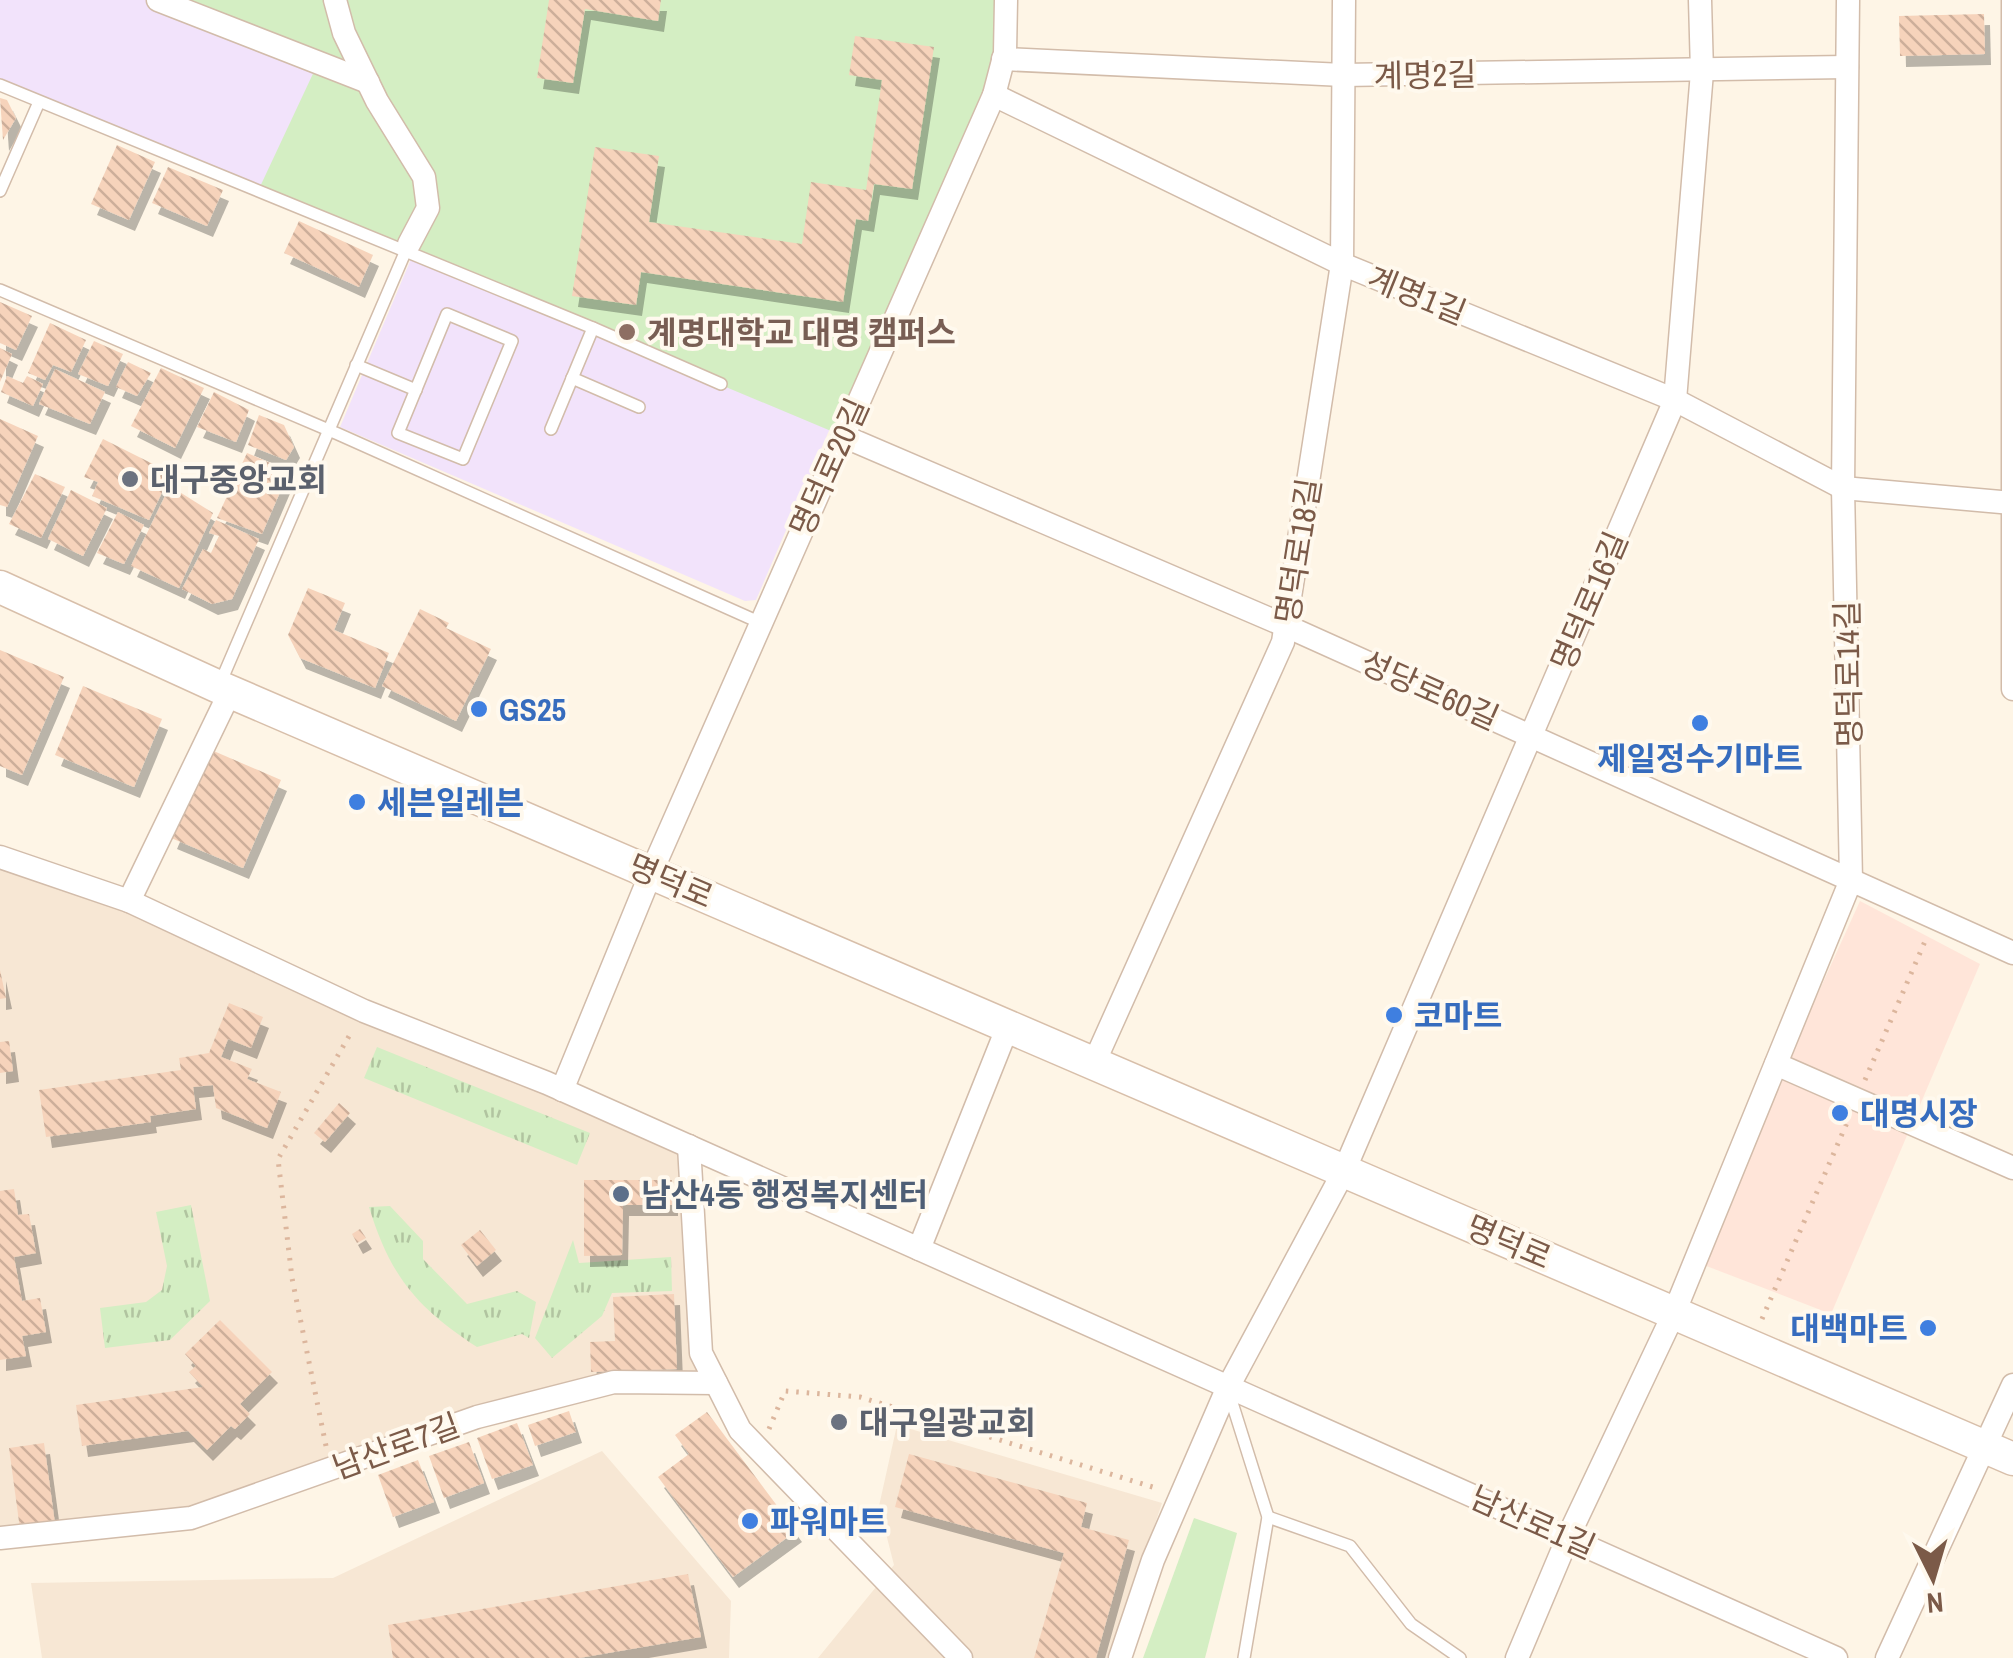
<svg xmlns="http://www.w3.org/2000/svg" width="2013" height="1658" viewBox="0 0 2013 1658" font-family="'Archivo Narrow','Noto Sans KR',sans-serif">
  <defs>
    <pattern id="grass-tufts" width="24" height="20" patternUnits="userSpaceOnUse" patternTransform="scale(2.5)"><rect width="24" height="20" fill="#d4eec3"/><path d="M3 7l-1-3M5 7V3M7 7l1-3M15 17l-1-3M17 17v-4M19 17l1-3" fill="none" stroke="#b1c4a0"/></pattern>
    <pattern id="building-back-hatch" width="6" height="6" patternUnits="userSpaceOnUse" patternTransform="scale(2.5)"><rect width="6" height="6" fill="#f6d3bb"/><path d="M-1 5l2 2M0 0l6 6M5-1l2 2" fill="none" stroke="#ccae9a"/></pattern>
    <filter id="shadow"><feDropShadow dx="6" dy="11" stdDeviation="0" flood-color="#0004"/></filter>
  </defs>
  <rect width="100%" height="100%" fill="#fef5e6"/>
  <!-- residential -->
  <g fill="#f7e7d4">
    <polygon points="0,857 689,1146 701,1353 716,1383 613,1382 191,1518 0,1538"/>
    <polygon points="897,1425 1162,1503 1110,1658 818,1658 894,1565 879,1506"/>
    <polygon points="602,1451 731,1601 729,1658 42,1658 31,1583 333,1578"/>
  </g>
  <!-- commercial -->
  <polygon fill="#ffe5d9" points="1860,901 1980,964 1831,1314 1696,1262"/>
  <!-- education -->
  <polygon fill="#f2e3fb" points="0,0 995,0 837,412 756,600 745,601 340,427 414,252 32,99 0,80"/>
  <!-- grass -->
  <g fill="url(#grass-tufts)">
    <polygon points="377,1047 590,1133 577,1165 364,1078"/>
    <polygon points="191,1205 210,1301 170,1340 105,1348 100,1308 146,1302 162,1290 167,1266 156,1212"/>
    <path d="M390,1206L423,1241V1259L467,1304L517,1291L536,1302L529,1338L522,1334L477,1347C417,1308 390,1276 369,1207Z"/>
    <polygon points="573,1240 579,1263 671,1257 672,1291 612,1293 602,1316 552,1358 535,1338"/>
  </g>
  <!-- green -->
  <g fill="#d4eec3">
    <polygon points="158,0 1005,0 1003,59 843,436 258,191 318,63"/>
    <polygon points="1194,1518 1237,1533 1205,1658 1143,1658"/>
  </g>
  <!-- building -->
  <g fill="url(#building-back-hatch)" filter="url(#shadow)">
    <polygon points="549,0 661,0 658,21 585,9 573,83 537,78"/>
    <polygon points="1984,14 1985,54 1900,56 1899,16"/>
    <polygon points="855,36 934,47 912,189 874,184 868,221 856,219 843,302 641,272 636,305 572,296 595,147 659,156 649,222 802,244 811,182 866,190 882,80 849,75"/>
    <polygon points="0,98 7,100 16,118 3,140"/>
    <polygon points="117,145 155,162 129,220 91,204"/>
    <polygon points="168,167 223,190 207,226 152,203"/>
    <polygon points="299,221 373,255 359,287 284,253"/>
    <polygon points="0,302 32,316 16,350 0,343"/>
    <polygon points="50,323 86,340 71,372 53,365 45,380 28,373"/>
    <polygon points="94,341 123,354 108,386 78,374"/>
    <polygon points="0,348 12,354 0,382"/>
    <polygon points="128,362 151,373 137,396 116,387"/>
    <polygon points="161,368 204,388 175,448 131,426"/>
    <polygon points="55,369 105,392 90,424 39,404"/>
    <polygon points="7,376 23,383 27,376 43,384 33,406 1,392"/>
    <polygon points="214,392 249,410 236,442 197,427"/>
    <polygon points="259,415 284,425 294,447 286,460 248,445"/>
    <polygon points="0,419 38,436 7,507 0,505"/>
    <polygon points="103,439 171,473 149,520 92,496 98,482 84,477"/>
    <polygon points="247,453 289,471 262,534 217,518"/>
    <polygon points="35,474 65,487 41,538 9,524"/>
    <polygon points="170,486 213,513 179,588 131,566"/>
    <polygon points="71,490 107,508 83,556 48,539"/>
    <polygon points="118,512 144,525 124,564 97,553"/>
    <polygon points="216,520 259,539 232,599 212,604 182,589 203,549 211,553 219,536 209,533"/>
    <polygon points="308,588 345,603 334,630 389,653 375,688 300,658 288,635"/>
    <polygon points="420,609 449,623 446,628 491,649 456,721 382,686"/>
    <polygon points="0,650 64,677 22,775 0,766"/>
    <polygon points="83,686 162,719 134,787 55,755"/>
    <polygon points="209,749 281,780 243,868 171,838"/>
    <polygon points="0,970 6,998 0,999"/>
    <polygon points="229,1003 263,1017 251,1048 228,1039 221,1057 252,1069 247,1079 281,1092 267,1128 216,1108 213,1085 193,1087 196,1109 150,1116 151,1122 46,1137 39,1090 181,1070 179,1058 209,1053"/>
    <polygon points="9,1041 13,1071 0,1073 0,1042"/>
    <polygon points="339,1103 350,1113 325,1142 314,1133"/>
    <polygon points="584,1180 672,1180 672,1205 623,1205 622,1255 584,1256"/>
    <polygon points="14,1189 18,1215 29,1214 36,1253 14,1257 22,1301 40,1298 46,1332 22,1336 26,1356 0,1360 0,1191"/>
    <polygon points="360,1229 366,1238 357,1243 352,1234"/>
    <polygon points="480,1230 496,1250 477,1266 461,1245"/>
    <polygon points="674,1294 677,1369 591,1372 590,1342 615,1341 613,1297"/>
    <polygon points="220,1320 272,1372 240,1404 250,1414 235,1429 231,1426 207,1450 188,1431 82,1446 76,1405 203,1387 189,1372 196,1366 185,1354"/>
    <polygon points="569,1411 576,1432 535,1446 528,1425"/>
    <polygon points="707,1412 796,1531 733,1577 658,1477 689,1454 675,1435"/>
    <polygon points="517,1423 533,1465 492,1479 477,1438"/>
    <polygon points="469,1442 484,1483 444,1498 429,1456"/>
    <polygon points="44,1443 55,1524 20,1529 9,1448"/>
    <polygon points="909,1454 1087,1503 1081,1527 1129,1540 1096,1658 1034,1658 1064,1553 895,1507"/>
    <polygon points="418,1460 434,1502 393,1517 378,1475"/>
    <polygon points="688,1574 701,1637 579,1658 393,1658 388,1625"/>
  </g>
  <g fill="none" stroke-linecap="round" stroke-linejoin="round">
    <defs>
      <g id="lane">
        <polyline points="0,85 593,328 551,429"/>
        <polyline points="0,191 39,102"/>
        <polyline points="0,290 338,434 761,623"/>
        <polygon points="447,314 512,341 463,459 398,433"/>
        <polyline points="593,328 721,384"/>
        <polyline points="356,365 416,390"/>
        <polyline points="572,378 639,407"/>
        <polyline points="219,686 407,248"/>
        <polyline points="1228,1390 1268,1517 1244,1658"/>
        <polyline points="1268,1517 1350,1546 1411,1624 1460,1658"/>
      </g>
      <g id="street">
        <polyline points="158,0 368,82"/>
        <polyline points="335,0 344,33 377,101 424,177 428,208 409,244"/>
        <polyline points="2013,0 2013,689"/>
        <polyline points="1003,59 1343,75 1847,67"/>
        <polyline points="994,95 1342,264 1675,400 1843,488 2012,503"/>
        <polyline points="843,436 1286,626 2013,953"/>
        <polyline points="0,857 129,901 364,1011 547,1083 1836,1658"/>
        <polyline points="129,901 230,692"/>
        <polyline points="1094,1063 1283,642 1342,264 1344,0"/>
        <polyline points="1776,1064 2013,1168"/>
        <polyline points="562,1090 651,873 994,95 1005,53 1006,0"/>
        <polyline points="689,1146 701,1353 740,1430 961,1658"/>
        <polyline points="919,1249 1008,1026"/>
        <polyline points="0,1538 191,1518 477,1417 614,1382 716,1383"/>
        <polyline points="1120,1658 1153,1560 1227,1389 1344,1171 1675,400 1702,72 1700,0"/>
        <polyline points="1517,1658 1568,1537 1674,1313 1851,880 1843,488 1848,0"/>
        <polyline points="1887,1658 2013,1385"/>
      </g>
      <polyline id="secondary" points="0,587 219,687 2013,1459"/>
    </defs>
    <!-- lane casing -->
    <use href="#lane" stroke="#d2bcaa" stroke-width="14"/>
    <!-- street casing -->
    <use href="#street" stroke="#d2bcaa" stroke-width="25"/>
    <!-- secondary casing -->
    <use href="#secondary" stroke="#d8bfaa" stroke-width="35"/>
    <!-- path -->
    <g stroke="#dcb69d" stroke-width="5" stroke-dasharray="2.5 8" stroke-linecap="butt">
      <polyline points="1865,1080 1926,939"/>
      <polyline points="1762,1319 1849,1118"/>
      <polyline points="769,1429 785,1391 860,1397 1159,1489"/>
      <polyline points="326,1446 292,1278 278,1159 352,1031"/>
    </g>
    <!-- lane -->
    <use href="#lane" stroke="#fff" stroke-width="11"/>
    <!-- street -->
    <use href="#street" stroke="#fff" stroke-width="22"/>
    <!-- secondary -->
    <use href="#secondary" stroke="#fff" stroke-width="32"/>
  </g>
  <!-- markers -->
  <circle fill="#8d6e63" stroke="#fff9ee" stroke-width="4" cx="627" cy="332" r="10"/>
  <g fill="#6b7280" stroke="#fff9ee" stroke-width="4">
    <circle cx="130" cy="479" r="10"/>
    <circle cx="839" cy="1422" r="10"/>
  </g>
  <g fill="#3f7fe0" stroke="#fff9ee" stroke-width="4">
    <circle cx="479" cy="709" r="10"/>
    <circle cx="1700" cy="723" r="10"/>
    <circle cx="357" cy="802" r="10"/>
    <circle cx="1394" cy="1015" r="10"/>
    <circle cx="1840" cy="1113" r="10"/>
    <circle cx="1928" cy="1328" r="10"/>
    <circle cx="750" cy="1521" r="10"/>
  </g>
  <circle fill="#5c6f8a" stroke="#fff9ee" stroke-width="4" cx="621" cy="1194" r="10"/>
  <g text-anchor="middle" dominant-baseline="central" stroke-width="8" stroke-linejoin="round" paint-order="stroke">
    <!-- street labels -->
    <g font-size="32" fill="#7b5a48" stroke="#fff9ee">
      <text transform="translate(1425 75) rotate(-1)">계명2길</text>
      <text transform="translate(1417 295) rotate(22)">계명1길</text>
      <text transform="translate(829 467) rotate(-66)">명덕로20길</text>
      <text transform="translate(1298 551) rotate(-81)">명덕로18길</text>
      <text transform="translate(1589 601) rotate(-67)">명덕로16길</text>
      <text transform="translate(1848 674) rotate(-91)">명덕로14길</text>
      <text transform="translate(1430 690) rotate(24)">성당로60길</text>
      <text transform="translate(671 881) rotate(23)">명덕로</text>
      <text transform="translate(1509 1242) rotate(23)">명덕로</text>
      <text transform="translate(396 1446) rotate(-20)">남산로7길</text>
      <text transform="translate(1533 1522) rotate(24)">남산로1길</text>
    </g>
    <!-- education labels -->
    <g font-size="32" font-weight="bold" fill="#785e54" stroke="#fff9ee" text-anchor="start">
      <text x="647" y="332">계명대학교 대명 캠퍼스</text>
    </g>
    <!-- worship labels -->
    <g font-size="32" font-weight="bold" fill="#5b616d" stroke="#fff9ee" text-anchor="start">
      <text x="150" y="479">대구중앙교회</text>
      <text x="859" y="1422">대구일광교회</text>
    </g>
    <!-- shop labels -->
    <g font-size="32" font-weight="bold" fill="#366cbe" stroke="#fff9ee" text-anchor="start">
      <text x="499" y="709">GS25</text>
      <text x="1700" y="758" text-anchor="middle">제일정수기마트</text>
      <text x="377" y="802">세븐일레븐</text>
      <text x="1414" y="1015">코마트</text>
      <text x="1860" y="1113">대명시장</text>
      <text x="1908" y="1328" text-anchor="end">대백마트</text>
      <text x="770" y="1521">파워마트</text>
    </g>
    <!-- service labels -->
    <g font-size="32" font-weight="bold" fill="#4e5e75" stroke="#fff9ee" text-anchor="start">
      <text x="641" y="1194">남산4동 행정복지센터</text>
    </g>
  </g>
  <!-- north arrow -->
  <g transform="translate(1933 1578) rotate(175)" stroke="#fff9ee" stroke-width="8" paint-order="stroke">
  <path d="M0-8L18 38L0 25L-18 38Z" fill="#7b5a48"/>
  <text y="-15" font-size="28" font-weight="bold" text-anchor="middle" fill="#7b5a48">N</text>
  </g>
</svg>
